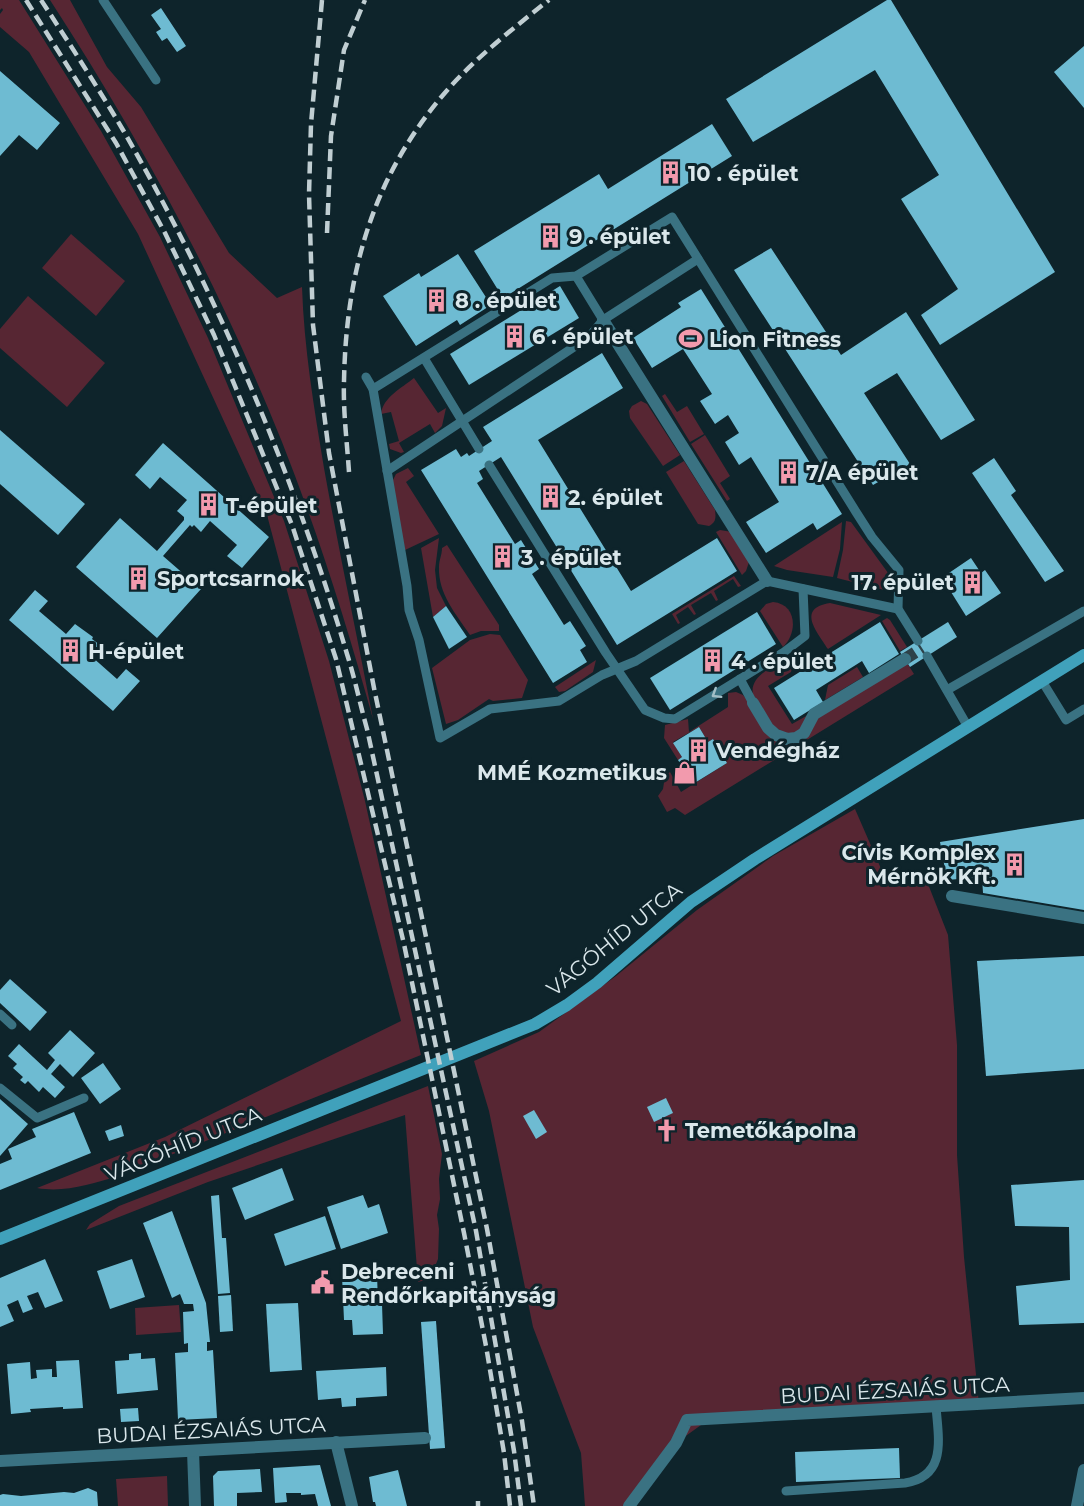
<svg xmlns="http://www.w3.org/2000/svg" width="1084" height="1506" viewBox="0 0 1084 1506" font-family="Montserrat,sans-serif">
  <rect width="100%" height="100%" fill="#0e242b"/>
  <!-- green -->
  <g fill="#572633">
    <path d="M0,0H19L101,131L160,237L208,338L284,521L329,661L365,801L421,1055L118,1176C92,1184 64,1193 37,1188L165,1137L401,1021L267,515L138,234L29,52L0,27V14L3,10L2,8L0,10Z"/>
    <path d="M50,0H70L107,67L141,107L229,253L277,298L302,287C304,348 314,408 324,468C339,552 357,635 373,719C347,625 318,533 282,442C220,287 141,140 50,0Z"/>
    <polygon points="71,234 125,281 96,316 42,268"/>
    <polygon points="28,296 105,363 67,407 0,348 0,329"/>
    <path d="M414,378L438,413L446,408L442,426L435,433L430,424L399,443L404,452L401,453L390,449L389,444L399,441L391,412L381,414C383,397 402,388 414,378Z"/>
    <polygon points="665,394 677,412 687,406 704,434 690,442 662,396"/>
    <polygon points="641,401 647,404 680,455 663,466 630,418 629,411 632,406"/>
    <polygon points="705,435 730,476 720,483 730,499 727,501 691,444"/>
    <path d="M684,461L715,510C716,518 716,522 709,526L698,524L666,472Z"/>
    <polygon points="408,468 414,476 406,482 439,534 405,550 391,484 396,474"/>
    <polygon points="846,521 851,522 891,577 893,583 892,592 837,578 843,550"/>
    <polygon points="842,522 840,549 833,577 787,570 774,566"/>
    <polygon points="720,530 732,532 750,559 746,571 742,575 716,532"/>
    <polygon points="439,538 435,570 437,588 446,606 433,617 421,548"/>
    <path d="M447,545L499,625V631H481L470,635C456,614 438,594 439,567C439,560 442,555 442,548Z"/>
    <polygon points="734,576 741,586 738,587 733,579 714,591 718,600 716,601 711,593 691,605 696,614 694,615 688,607 676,615 680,623 678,624 672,614"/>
    <path d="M773,602C797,604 798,633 783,647L760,611L766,604Z"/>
    <path d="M830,603L881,615L828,649C817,632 796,608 830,603Z"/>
    <polygon points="887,618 890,620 907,647 900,651 882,621"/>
    <polygon points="490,634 500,635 528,680 522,698 493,701 489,699 458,720 446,724 432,668 470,640"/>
    <path d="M785,658L792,668L791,672L768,686L792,724L808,715L801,730L788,735L773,726L753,695C749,676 772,668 785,658Z"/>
    <polygon points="596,660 593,672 565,691 559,692 555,687"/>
    <polygon points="907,663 914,674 685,815 675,808 667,812 658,796 663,789 665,776 670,772 681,792 727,763 713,739 708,742 699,727 673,742 682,757 678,760 664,738 665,725 688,719 689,732 728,707 728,693 736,692 743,695 786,744 817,718"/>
    <polygon points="857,667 863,677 825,700 828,685"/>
    <polygon points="855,809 889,887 928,884 948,935 957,1045 957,1155 964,1257 979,1404 708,1420 676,1443 629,1506 585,1506 581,1453 533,1327 489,1111 474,1061 539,1032 616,976 697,910 773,856"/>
    <polygon points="428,1086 442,1154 439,1179 440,1199 437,1215 439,1229 438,1259 430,1279 418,1282 405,1115 208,1182 86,1230 90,1224 119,1206"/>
    <polygon points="179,1305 181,1332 136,1335 135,1308"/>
    <polygon points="167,1476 168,1506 118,1506 116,1479"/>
  </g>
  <!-- building -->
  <g fill="#6ebbd2">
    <polygon points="887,0 891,0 1055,272 940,345 921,315 958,289 901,199 939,175 875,70 753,142 726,99"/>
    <polygon points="161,8 186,46 177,52 167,38 162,41 156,32 161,29 151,15"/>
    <polygon points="1084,46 1084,108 1054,72"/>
    <polygon points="0,71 60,123 37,150 19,135 0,156"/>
    <polygon points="712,124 732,156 503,298 474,251 599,174 608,189"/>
    <polygon points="771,248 841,355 906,312 975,420 941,440 897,373 864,393 910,464 873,485 734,270"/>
    <polygon points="458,254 491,305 460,325 457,320 416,346 383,296 419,273 421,277"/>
    <polygon points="560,286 579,318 469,385 450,354"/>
    <polygon points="701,289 842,514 817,530 813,523 766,553 746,522 779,502 751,457 739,465 725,442 739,433 728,415 715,424 700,401 712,394 683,349 652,368 633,338 681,307 678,303"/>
    <polygon points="602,353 623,388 538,440 631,591 717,538 737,571 617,645 501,457 479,471 483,479 477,483 515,544 521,540 539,569 532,574 564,625 570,621 586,646 580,650 587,662 553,683 421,470 456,449 461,457 467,453 469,456 492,441 483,427"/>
    <polygon points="0,430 85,504 58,535 0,484"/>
    <polygon points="163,443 269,537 242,568 227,556 237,545 210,521 201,532 194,525 192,527 190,525 163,556 201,589 157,638 76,567 120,518 157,551 184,520 184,517 177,511 187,500 160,477 150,489 135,475"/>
    <polygon points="994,458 1016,491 1011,495 1064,571 1045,582 972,473"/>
    <polygon points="971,558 981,573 985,570 1001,593 966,616 951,592 955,589 946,575"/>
    <polygon points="35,590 48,601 39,611 66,634 75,624 93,637 92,639 100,645 91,656 117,679 126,669 140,681 113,711 9,620"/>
    <polygon points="446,606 467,637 449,649 433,617"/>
    <polygon points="757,612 776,644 670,710 650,678"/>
    <polygon points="880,622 899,654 869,673 862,661 816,690 823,702 794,720 774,688"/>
    <polygon points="948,622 957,637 910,667 900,652"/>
    <polygon points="699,727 708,742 713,739 727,763 693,784 678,760 682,757 673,743"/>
    <polygon points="1084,819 1084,910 983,893 982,877 947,880 940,842"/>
    <polygon points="1084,956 1084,1069 986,1076 977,961"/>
    <polygon points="10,979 47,1012 30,1031 0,1003 0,990"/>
    <polygon points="70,1030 95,1053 73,1077 60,1064 51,1074 65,1087 55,1098 43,1087 39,1092 28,1081 25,1084 20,1080 23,1077 13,1068 17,1064 8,1056 19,1044 47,1070 55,1060 48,1053"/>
    <polygon points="103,1063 121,1089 100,1104 81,1078"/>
    <polygon points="666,1098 673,1113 654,1122 647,1107"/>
    <polygon points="0,1099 28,1124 0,1156"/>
    <polygon points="534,1110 547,1132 536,1139 523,1116"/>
    <polygon points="74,1112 91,1153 0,1190 0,1164 12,1159 8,1149 36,1137 32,1129"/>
    <polygon points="121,1125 124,1136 109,1141 105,1131"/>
    <polygon points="282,1168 294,1200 245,1220 232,1188"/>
    <polygon points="1084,1180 1084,1323 1019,1325 1016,1286 1070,1280 1069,1227 1015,1226 1011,1185"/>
    <polygon points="219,1195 222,1238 226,1238 230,1293 218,1294 211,1196"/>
    <polygon points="363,1195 368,1208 379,1204 388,1233 341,1249 327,1207"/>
    <polygon points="172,1211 206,1303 210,1342 207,1342 207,1351 213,1350 217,1418 178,1420 175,1353 188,1352 188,1343 184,1344 183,1312 194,1311 193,1304 184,1304 180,1294 172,1298 143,1223"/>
    <polygon points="325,1216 336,1249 285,1266 274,1234"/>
    <polygon points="45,1259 63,1301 45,1308 38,1292 27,1296 33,1309 23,1313 18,1300 7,1305 14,1321 0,1327 0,1278"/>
    <polygon points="132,1259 145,1297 110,1309 97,1271"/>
    <polygon points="377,1274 378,1304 382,1304 383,1334 353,1335 352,1320 344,1320 342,1276"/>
    <polygon points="231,1295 233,1331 220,1332 218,1296"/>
    <polygon points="298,1303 302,1370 270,1372 266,1304"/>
    <polygon points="436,1321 445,1448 430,1449 421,1322"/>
    <polygon points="141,1353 141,1359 155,1358 158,1390 117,1394 115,1361 129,1360 129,1354"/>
    <polygon points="79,1360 83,1408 63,1409 63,1407 30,1409 31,1412 11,1414 7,1364 30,1362 31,1379 37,1378 36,1370 52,1369 52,1377 57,1377 56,1361"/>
    <polygon points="386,1367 387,1396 356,1398 356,1406 342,1407 341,1398 318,1400 316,1371"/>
    <polygon points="138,1408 139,1421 121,1422 120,1409"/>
    <polygon points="899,1448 900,1478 796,1482 795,1452"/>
    <polygon points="320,1465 331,1506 318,1506 315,1494 301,1495 301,1493 286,1493 287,1502 275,1503 273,1468"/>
    <polygon points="260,1469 262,1492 237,1493 237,1506 214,1506 213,1476 218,1471"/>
    <polygon points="398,1470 407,1506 376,1506 375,1502 373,1502 369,1477"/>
    <polygon points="88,1488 97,1492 98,1506 0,1506 0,1495 3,1494 21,1496 64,1492 74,1493"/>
  </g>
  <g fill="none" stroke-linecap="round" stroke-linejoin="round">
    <!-- street-tunnel -->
    <polyline stroke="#2d4148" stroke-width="12" stroke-dasharray="12 6" stroke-linecap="butt" points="905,659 922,648"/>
    <!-- lane -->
    <g stroke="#3a7282" stroke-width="9">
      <polyline points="103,0 156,80"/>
      <polyline points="576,276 603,320"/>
      <polyline points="424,358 479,449"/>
      <polyline points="366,377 373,389 407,586 409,610 419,640 440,738 490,709 559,701 602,675 636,661 767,581 898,609"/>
      <polyline points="373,389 552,278 576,276 672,217 856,512 872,537 899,570 898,609 918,641"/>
      <polyline points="489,465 606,653 645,710 664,718 675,719 784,652 805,636 803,589"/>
      <polyline points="387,471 589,337 603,320 698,259"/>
      <polyline points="927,656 968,727"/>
      <polyline points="740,679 753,703"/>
      <polyline points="1042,681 1066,720 1084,709"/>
      <polyline points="947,690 1084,611"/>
      <polyline points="0,1014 12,1025"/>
      <polyline points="0,1088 37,1118 84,1098"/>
      <path d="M786,1491L905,1483C948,1476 938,1437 936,1406"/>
    </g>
    <!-- street -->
    <g stroke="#3a7282" stroke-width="12">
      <polyline points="603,320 767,581"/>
      <polyline points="753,703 768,728 776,735 787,739 796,738 804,733 814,714 905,659"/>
      <polyline points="952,896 1084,918"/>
      <polyline points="336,1442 352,1506"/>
      <polyline points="193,1451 195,1506"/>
      <polyline points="0,1461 425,1438"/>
      <polyline points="629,1506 676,1443 687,1420 1084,1398"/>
      <polyline points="1077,1506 1084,1470"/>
    </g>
    <!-- secondary -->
    <polyline stroke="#40a1bb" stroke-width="12" points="0,1239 535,1024 567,1005 597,983 691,902 755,859 1084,655"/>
    <!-- rail -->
    <g stroke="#c0ced2" stroke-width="4.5" stroke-dasharray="12 6" stroke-linecap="butt">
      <polyline points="26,0 116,143 165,233 214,335 292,525 336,659 404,944 464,1233 486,1346 504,1453 510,1506"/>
      <path d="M41,0C69,43 97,86 123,130C218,295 293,473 347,654C355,679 360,704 367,729L476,1231L514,1451L521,1506"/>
      <polyline points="322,0 311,124 309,194 313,325 329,453 374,688 487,1229 522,1421 534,1506"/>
      <polyline points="327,233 331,136 344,50 365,0"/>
      <path d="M349,472C347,442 343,411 344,381C346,270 374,172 450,87C478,56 516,26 549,0"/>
      <polyline points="478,1501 478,1506"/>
    </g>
  </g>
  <!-- one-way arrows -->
  <defs><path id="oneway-chevron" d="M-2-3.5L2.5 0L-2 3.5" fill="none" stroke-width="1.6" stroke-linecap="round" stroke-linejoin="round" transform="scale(1.5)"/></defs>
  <use stroke="#a2bec6" href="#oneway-chevron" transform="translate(716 694) rotate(148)"/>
  <!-- icons -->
  <defs>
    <symbol id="building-bare" viewBox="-9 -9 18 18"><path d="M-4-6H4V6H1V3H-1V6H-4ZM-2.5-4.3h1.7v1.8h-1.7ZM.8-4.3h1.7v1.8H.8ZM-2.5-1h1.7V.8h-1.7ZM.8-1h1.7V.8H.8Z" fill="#f29aad" stroke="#0e242b" stroke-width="2.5" paint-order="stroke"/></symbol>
    <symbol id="stadium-bare" viewBox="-9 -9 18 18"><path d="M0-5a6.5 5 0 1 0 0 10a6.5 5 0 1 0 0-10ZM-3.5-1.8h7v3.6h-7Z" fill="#f29aad" stroke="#0e242b" stroke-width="2.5" paint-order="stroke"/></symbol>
    <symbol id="shop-bare" viewBox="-9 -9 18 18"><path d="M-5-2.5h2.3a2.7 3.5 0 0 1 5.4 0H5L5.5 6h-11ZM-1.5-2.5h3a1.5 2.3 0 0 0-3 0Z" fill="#f29aad" stroke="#0e242b" stroke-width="2.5" paint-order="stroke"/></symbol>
    <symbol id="church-bare" viewBox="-9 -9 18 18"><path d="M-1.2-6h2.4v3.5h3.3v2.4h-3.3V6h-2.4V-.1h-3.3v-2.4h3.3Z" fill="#f29aad" stroke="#0e242b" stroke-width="2.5" paint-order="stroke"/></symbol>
    <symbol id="civic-bare" viewBox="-9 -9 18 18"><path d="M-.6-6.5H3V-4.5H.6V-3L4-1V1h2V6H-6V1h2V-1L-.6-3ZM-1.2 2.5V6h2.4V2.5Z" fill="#f29aad" stroke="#0e242b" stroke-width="2.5" paint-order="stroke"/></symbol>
  </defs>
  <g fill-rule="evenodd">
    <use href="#building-bare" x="654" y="156" width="33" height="33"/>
    <use href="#building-bare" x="534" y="220" width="33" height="33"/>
    <use href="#building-bare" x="420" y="284" width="33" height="33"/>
    <use href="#building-bare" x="498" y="320" width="33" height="33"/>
    <use href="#stadium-bare" x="674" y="322" width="33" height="33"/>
    <use href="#building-bare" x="772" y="456" width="33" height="33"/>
    <use href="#building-bare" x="534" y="480" width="33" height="33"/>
    <use href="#building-bare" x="192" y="488" width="33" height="33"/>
    <use href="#building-bare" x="486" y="540" width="33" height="33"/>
    <use href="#building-bare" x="122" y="562" width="33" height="33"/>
    <use href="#building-bare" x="956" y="566" width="33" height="33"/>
    <use href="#building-bare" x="54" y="634" width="33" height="33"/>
    <use href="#building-bare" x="696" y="644" width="33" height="33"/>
    <use href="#building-bare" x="682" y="734" width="33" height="33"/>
    <use href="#shop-bare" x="668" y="756" width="33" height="33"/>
    <use href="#building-bare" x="998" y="848" width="33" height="33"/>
    <use href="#church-bare" x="650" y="1114" width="33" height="33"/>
    <use href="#civic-bare" x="306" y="1266" width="33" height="33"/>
  </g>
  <g text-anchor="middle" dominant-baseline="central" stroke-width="6" stroke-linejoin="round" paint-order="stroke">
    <!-- poi labels -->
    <g font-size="21" font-weight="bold" fill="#dae7eb" stroke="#0e242b" text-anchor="start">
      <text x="688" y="173">10 . épület</text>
      <text x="569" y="236">9 . épület</text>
      <text x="455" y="300">8 . épület</text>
      <text x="532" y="336">6 . épület</text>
      <text x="709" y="339">Lion Fitness</text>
      <text x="806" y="472">7/A épület</text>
      <text x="568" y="497">2. épület</text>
      <text x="226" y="505">T-épület</text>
      <text x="521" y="557">3 . épület</text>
      <text x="157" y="578">Sportcsarnok</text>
      <text x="954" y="582" text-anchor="end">17. épület</text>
      <text x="88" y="651">H-épület</text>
      <text x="731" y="661">4 . épület</text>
      <text x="716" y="750">Vendégház</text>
      <text x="667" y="772" text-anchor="end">MMÉ Kozmetikus</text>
      <text x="996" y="852" text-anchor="end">Cívis Komplex<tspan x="996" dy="24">Mérnök Kft.</tspan></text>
      <text x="685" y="1130">Temetőkápolna</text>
      <text x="341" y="1271">Debreceni<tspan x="341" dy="24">Rendőrkapitányság</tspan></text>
    </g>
    <!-- street labels -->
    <g font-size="21" fill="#dae7eb" stroke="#0e242b">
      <text transform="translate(614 939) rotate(-39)">VÁGÓHÍD UTCA</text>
      <text transform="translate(183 1144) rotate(-22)">VÁGÓHÍD UTCA</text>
      <text transform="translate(895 1390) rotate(-3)">BUDAI ÉZSAIÁS UTCA</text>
      <text transform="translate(211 1430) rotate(-3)">BUDAI ÉZSAIÁS UTCA</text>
    </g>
  </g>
</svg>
